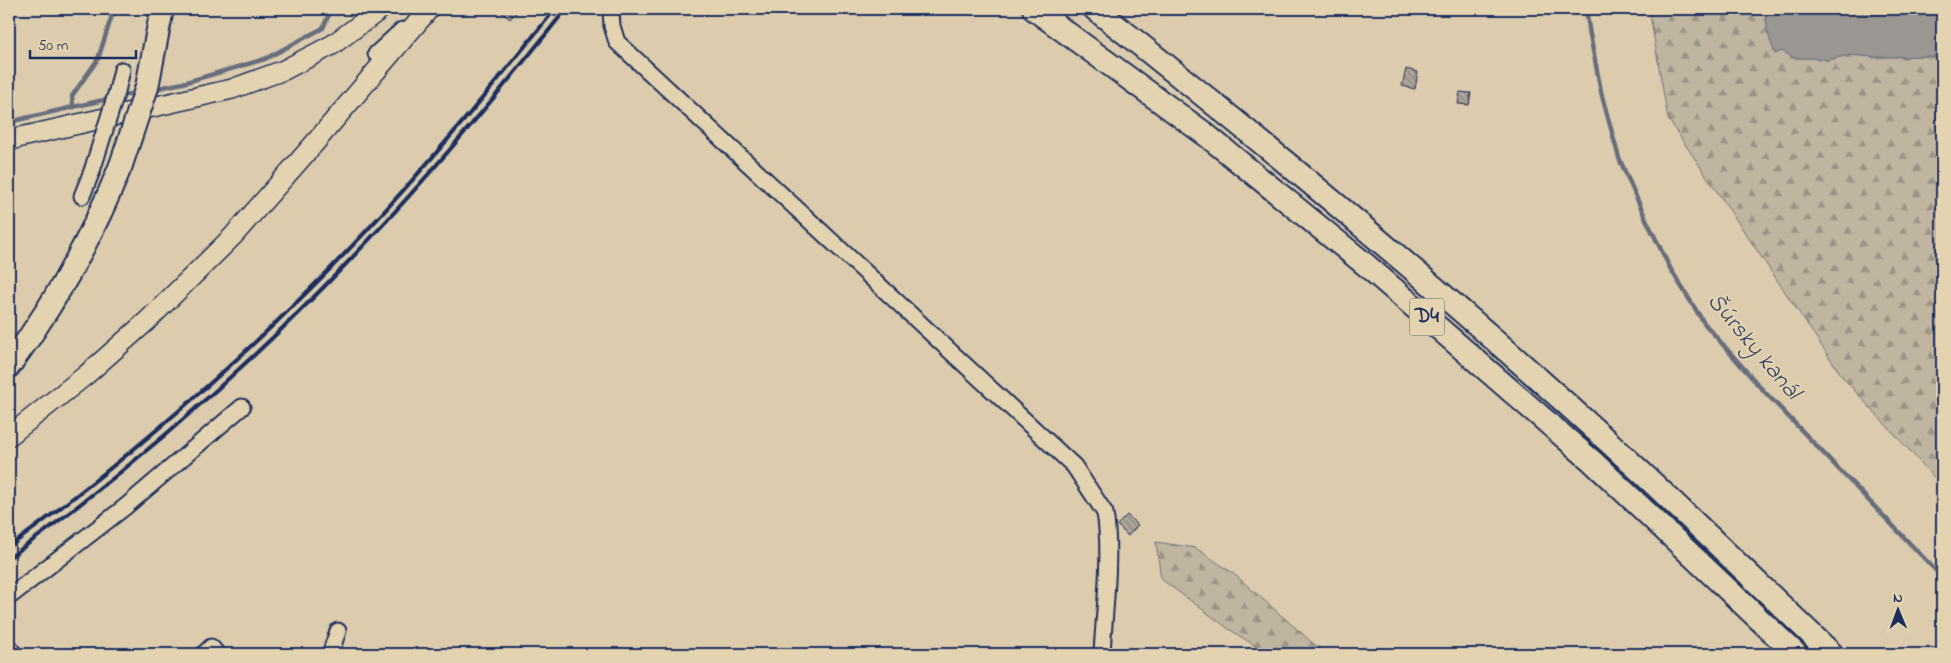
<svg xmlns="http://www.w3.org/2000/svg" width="1951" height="663" viewBox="0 0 1951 663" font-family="'Indie Flower',sans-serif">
  <defs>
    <pattern id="forest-firs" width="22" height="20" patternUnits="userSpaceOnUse" patternTransform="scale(1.25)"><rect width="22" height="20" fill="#c0b5a1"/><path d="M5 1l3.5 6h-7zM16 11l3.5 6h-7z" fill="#9b9486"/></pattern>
    <pattern id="building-back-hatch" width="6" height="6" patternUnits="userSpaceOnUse" patternTransform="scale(1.25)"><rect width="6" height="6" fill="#ada599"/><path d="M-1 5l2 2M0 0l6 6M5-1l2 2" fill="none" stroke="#8c8780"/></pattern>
  </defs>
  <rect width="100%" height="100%" fill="#dcccad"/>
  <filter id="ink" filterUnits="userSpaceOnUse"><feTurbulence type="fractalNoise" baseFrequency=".02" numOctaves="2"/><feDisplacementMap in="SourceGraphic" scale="10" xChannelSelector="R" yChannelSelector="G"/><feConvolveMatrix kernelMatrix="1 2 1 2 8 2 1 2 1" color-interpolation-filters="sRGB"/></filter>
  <g filter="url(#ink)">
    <!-- forest -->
    <g fill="url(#forest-firs)" stroke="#6e7280">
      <polygon points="1649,9 1764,9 1775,54 1782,51 1794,58 1814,58 1828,60 1849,55 1878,57 1942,56 1942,486 1844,379 1668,119"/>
      <polygon points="1156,542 1196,548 1234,574 1315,645 1330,654 1268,654 1229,629 1161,579"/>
    </g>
    <!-- water -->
    <polygon fill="#9a9692" stroke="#676d7d" points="1764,9 1942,9 1942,56 1878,57 1849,55 1828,60 1814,58 1794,58 1782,51 1775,54 1769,37"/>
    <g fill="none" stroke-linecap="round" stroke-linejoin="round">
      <!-- stream -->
      <g stroke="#676d7d" stroke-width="4.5">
        <polyline points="1586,9 1590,35 1602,96 1619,158 1645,217 1670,268 1704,323 1760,387 1942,577"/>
        <polyline points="154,89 183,83 265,59 323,28 330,12"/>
        <polyline points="120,96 137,93"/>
        <polyline points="73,106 72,96 98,59 114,9"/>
        <polyline points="9,122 112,98"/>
      </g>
    </g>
    <!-- building -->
    <g fill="url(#building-back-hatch)" stroke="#1b2f5e">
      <polygon points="497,9 520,9 510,19"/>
      <polygon points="1406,69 1418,72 1415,89 1402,86"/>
      <polygon points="1460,92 1471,93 1469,105 1458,104"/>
      <polygon points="1127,515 1138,525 1128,536 1117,525"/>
    </g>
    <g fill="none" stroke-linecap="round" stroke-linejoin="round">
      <defs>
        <g id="minor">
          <path d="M612,9L611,11L612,26L617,42L1074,466L1105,513C1112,554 1104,612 1102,654"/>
          <polyline points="376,54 402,30"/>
          <polyline points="117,91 122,70"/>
          <polyline points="82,196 92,171"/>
          <polyline points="9,597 125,507 242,407"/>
          <polyline points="9,647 14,654"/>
          <polyline points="204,654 211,647 217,654"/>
          <polyline points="330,654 338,631"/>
        </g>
        <g id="major">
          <polyline points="9,141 21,137 232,89 284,70 332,45 381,9"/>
          <polyline points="9,436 86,375 147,321 233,236 313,145 429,9"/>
        </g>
        <g id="highway">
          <polyline points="1034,9 1205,134 1366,265 1593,462 1796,654"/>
          <path d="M1095,9C1273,149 1447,294 1614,447C1688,515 1759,585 1832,654"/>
          <polyline points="147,87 162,9"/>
          <path d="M9,366C55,304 92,237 121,165"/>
        </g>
      </defs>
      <!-- minor casing -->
      <use href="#minor" stroke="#1b2f5e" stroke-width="19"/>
      <!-- major casing -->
      <use href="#major" stroke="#1b2f5e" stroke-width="22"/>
      <!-- highway casing -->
      <use href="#highway" stroke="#1b2f5e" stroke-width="26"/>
      <!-- minor -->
      <use href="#minor" stroke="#e4d3b0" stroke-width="15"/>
      <!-- major -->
      <use href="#major" stroke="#e4d3b0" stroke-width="19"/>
      <!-- highway -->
      <use href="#highway" stroke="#e4d3b0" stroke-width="22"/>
      <!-- rail -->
      <g stroke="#1b2f5e" stroke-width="4">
        <path d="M9,547C111,471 209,389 300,299C392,209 474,110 555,9"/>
        <path d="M9,558C130,470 244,371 347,263C425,182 496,97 566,9"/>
      </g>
      <defs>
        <polyline id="minor-bridge" points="92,171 117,91"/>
        <polyline id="highway-bridge" points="121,165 147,87"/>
      </defs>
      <!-- minor-bridge casing -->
      <use href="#minor-bridge" stroke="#1b2f5e" stroke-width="19" stroke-linecap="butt"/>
      <!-- highway-bridge casing -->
      <use href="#highway-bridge" stroke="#1b2f5e" stroke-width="26" stroke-linecap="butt"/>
      <!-- minor-bridge -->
      <use href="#minor-bridge" stroke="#e4d3b0" stroke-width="15"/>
      <!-- highway-bridge -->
      <use href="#highway-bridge" stroke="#e4d3b0" stroke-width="22"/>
    </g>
  </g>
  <g text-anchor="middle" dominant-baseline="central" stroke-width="4" stroke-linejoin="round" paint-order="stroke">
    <!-- shield labels -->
    <rect fill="#e4d3b0" stroke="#576077" stroke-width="1" x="1409.5" y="298.5" width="35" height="37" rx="4"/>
    <g font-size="21" font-weight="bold" fill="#1b2f5e">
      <text x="1427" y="317">D4</text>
    </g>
    <!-- water labels -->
    <g font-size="24" font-style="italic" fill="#344468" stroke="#e4d3b0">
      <text transform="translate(1753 347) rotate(50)">Šúrsky kanál</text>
    </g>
  </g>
  <!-- margin -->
  <rect width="1951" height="663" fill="none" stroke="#e4d3b0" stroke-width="30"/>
  <rect x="15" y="15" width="1921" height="633" fill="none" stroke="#1b2f5e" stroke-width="2" filter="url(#ink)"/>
  <!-- north arrow -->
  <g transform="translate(1898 610) rotate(359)" stroke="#e4d3b0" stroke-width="4" paint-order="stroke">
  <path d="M0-4L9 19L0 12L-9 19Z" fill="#1b2f5e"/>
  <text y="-8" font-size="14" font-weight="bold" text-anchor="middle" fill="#1b2f5e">N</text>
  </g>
  <!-- scale -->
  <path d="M30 50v8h106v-8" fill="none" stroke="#1b2f5e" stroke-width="2.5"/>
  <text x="38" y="50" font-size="15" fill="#1b2f5e" stroke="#e4d3b0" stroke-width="4" paint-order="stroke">50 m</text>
</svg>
